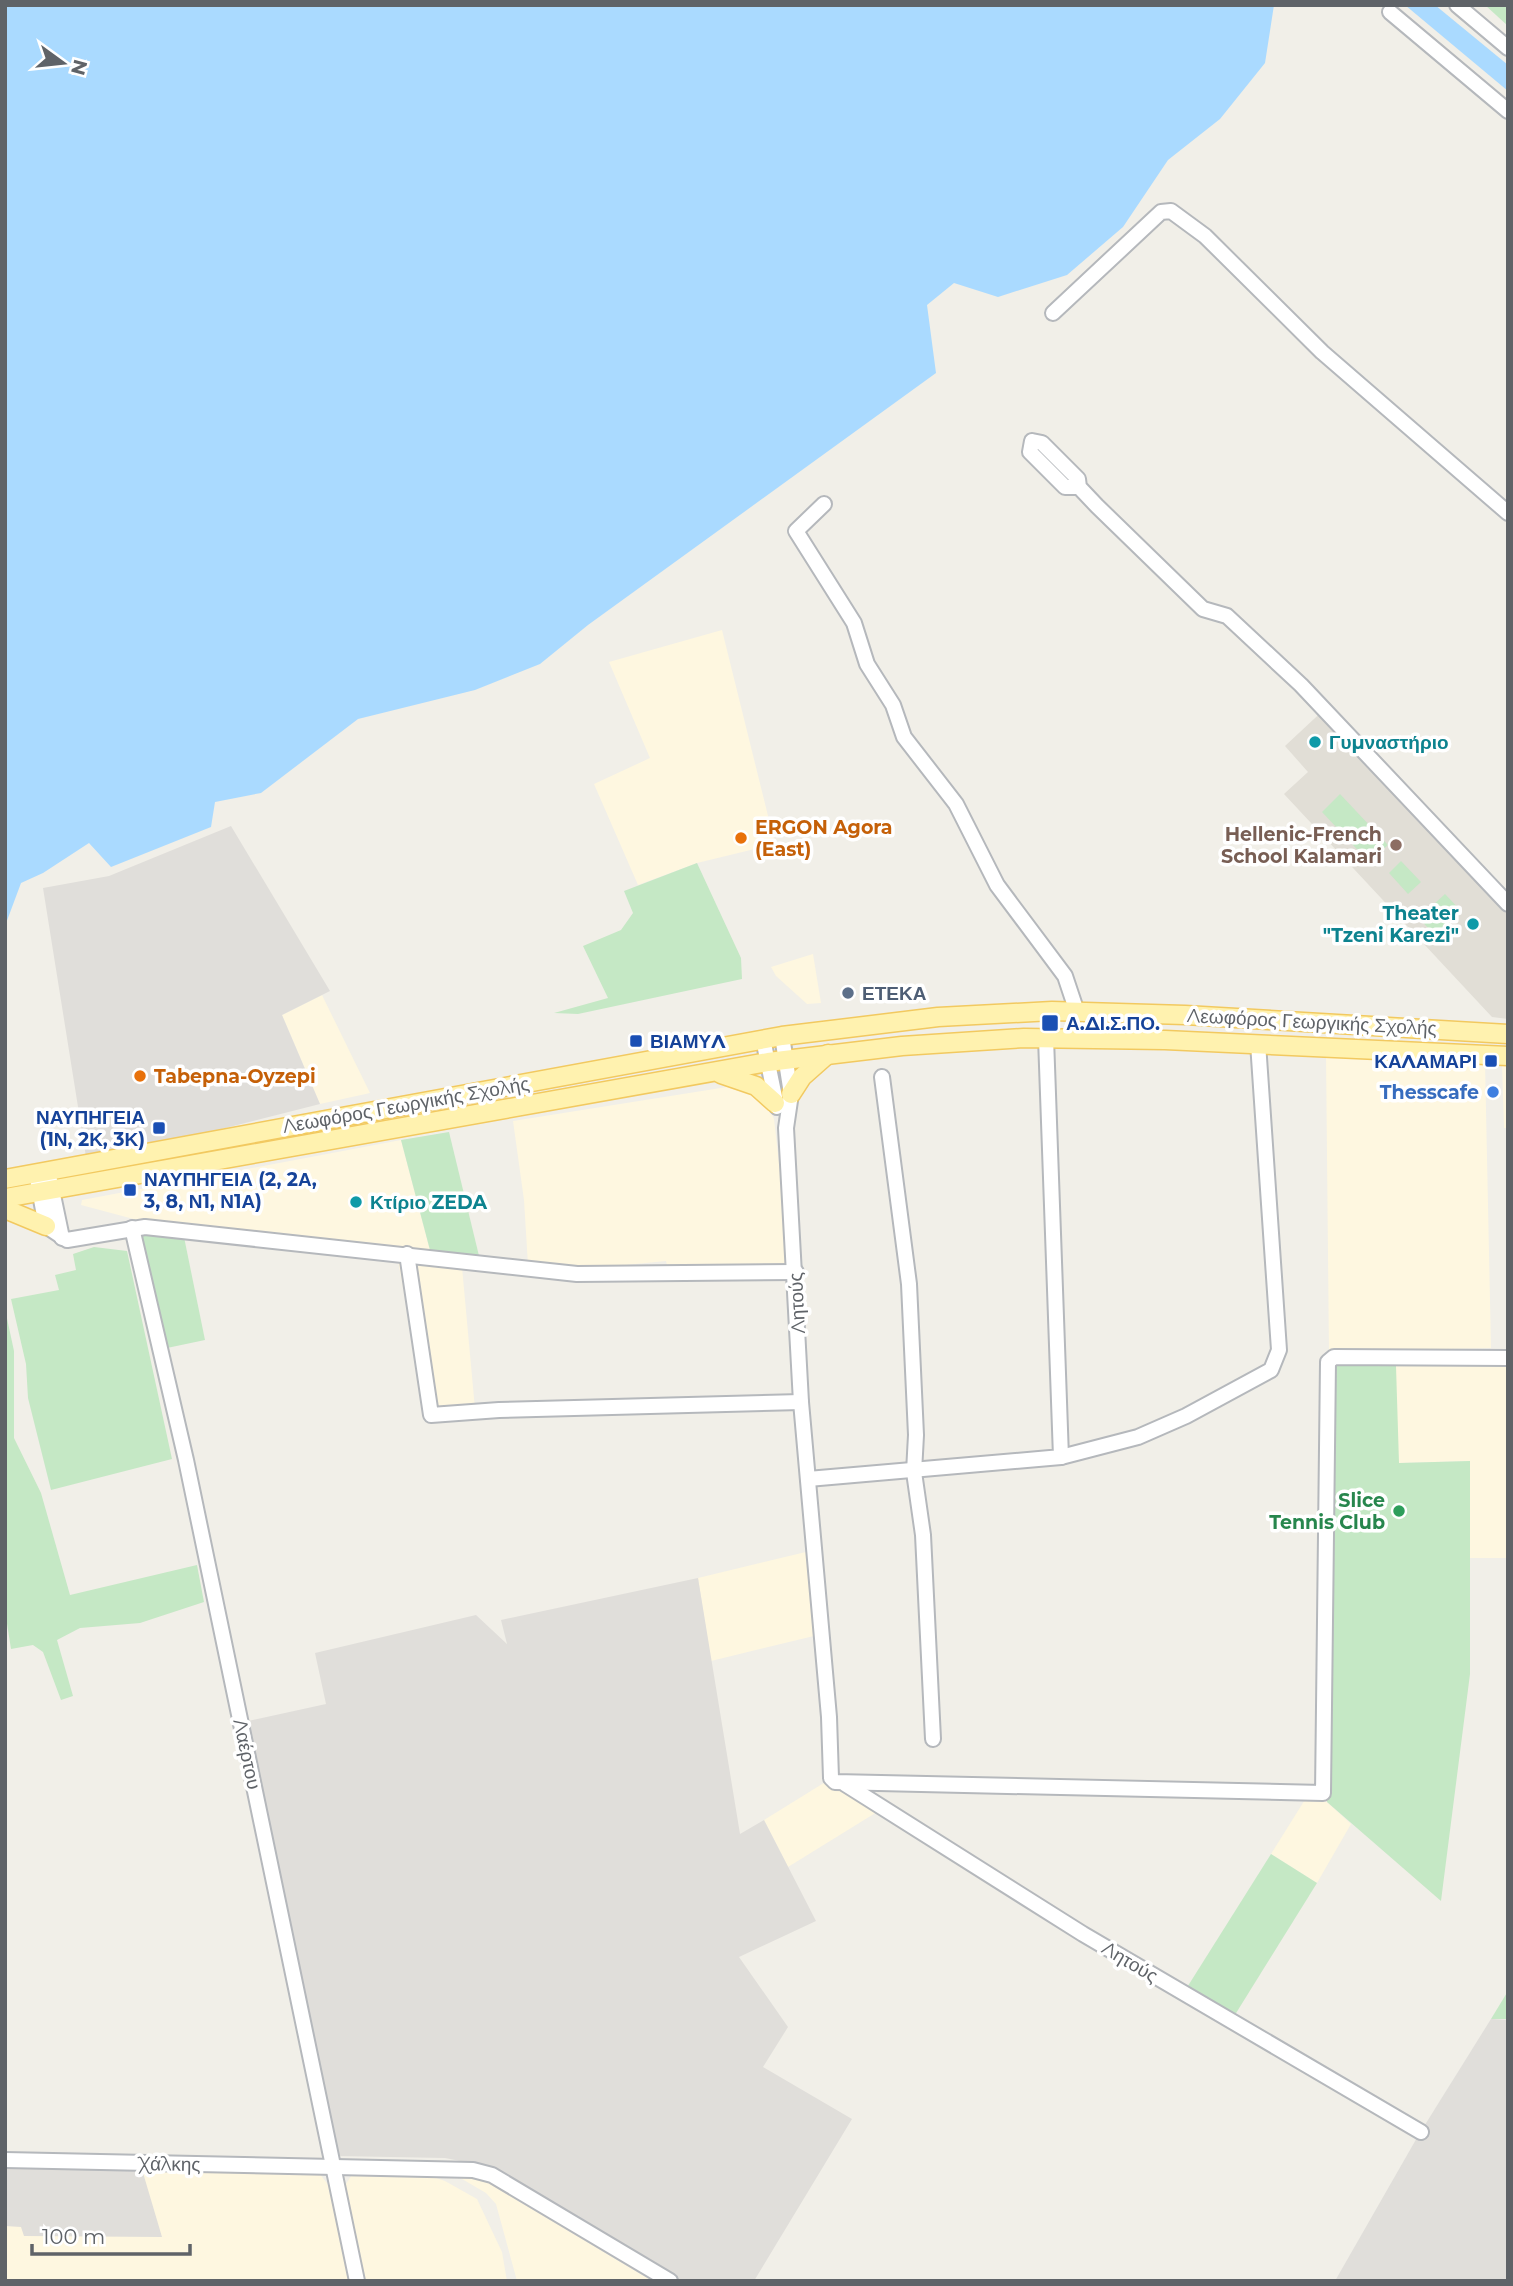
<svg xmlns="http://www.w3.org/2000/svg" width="1513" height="2286" viewBox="0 0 1513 2286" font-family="Montserrat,sans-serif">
  <rect width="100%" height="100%" fill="#f1efe8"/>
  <!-- commercial -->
  <g fill="#fef7e0">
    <polygon points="722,630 775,844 697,863 638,885 594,784 650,758 609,662"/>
    <polygon points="813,954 821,1003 807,1004 776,976 771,967"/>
    <polygon points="322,995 370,1093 320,1104 282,1015"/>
    <polygon points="1326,1054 1485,1062 1491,1348 1397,1350 1396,1365 1508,1360 1508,1558 1470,1558 1469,1461 1399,1463 1329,1355"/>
    <polygon points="1502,1063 1508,1063 1508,1128 1504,1128"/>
    <polygon points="727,1087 743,1087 766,1102 774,1119 791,1269 668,1270 666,1261 595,1268 528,1265 524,1200 513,1121"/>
    <polygon points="401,1140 431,1254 141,1221 81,1205 82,1200"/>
    <polygon points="398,1261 462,1267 475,1409 427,1414"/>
    <polygon points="810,1551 818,1635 711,1661 698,1578"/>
    <polygon points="827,1781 877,1812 788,1867 764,1820"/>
    <polygon points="1306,1798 1327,1802 1351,1824 1317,1883 1271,1854"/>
    <polygon points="141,2166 319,2173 330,2187 351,2281 5,2281 5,2226"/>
    <polygon points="355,2170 419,2172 445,2181 477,2199 502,2252 507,2281 362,2281 342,2190"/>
    <polygon points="475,2175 652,2281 517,2281 496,2204 486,2193 457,2176"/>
  </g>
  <!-- industrial -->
  <g fill="#e0deda">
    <polygon points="231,826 330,991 282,1015 320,1104 87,1163 43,888 109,876"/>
    <polygon points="698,1578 740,1834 764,1820 816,1921 739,1957 788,2027 763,2067 852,2119 754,2281 678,2281 520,2183 486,2166 445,2158 336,2156 244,1722 326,1704 315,1653 476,1615 507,1644 501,1620"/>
    <polygon points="1491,2019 1508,2020 1508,2281 1335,2281 1418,2136"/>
    <polygon points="5,2165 141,2166 162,2237 24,2236 21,2227 5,2226"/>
  </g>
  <!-- education -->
  <polygon fill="#e1ded6" points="1329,705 1508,896 1508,1019 1492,1017 1284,794 1308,772 1285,746"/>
  <!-- green -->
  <g fill="#c5e8c5">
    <polygon points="1485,5 1508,5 1508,26"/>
    <polygon points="1340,794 1388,845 1369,862 1322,812"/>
    <polygon points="1401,861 1421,882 1408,894 1389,873"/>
    <polygon points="697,863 741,958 742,979 578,1014 554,1013 608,998 583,946 621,930 633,913 624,891"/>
    <polygon points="1445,894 1462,912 1436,937 1419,918"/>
    <polygon points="449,1132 480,1260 431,1254 401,1140"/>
    <polygon points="139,1233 184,1237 205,1340 167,1348"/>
    <polygon points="94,1247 127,1251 172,1459 51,1490 28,1398 26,1364 11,1299 59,1290 55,1275 76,1270 73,1254"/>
    <polygon points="5,1309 14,1351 14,1438 41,1493 70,1595 197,1565 204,1602 140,1623 80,1628 57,1640 73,1696 61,1700 43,1652 33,1645 11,1649 5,1611"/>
    <polygon points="1329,1355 1381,1359 1396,1366 1399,1463 1470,1461 1470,1674 1441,1901 1327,1802"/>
    <polygon points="1271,1854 1317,1883 1233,2018 1186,1989"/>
    <polygon points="1508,1991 1508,2019 1491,2019"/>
  </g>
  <!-- water -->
  <g fill="#aadaff">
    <polygon points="5,5 1274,5 1265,63 1220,119 1168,160 1123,227 1067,275 998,297 954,283 927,305 936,373 588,625 540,664 475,690 358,719 261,793 215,802 211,827 111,867 89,843 43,873 21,883 5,926"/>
    <polygon points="1405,5 1435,5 1508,65 1508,91"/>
  </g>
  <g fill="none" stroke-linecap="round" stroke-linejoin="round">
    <defs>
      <g id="minor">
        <polyline points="1457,5 1508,48"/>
        <polyline points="1390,12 1508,111"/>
        <polyline points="1053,313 1161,212 1171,211 1205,236 1322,352 1508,513"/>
        <polyline points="1079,487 1065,487 1030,452 1032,441 1042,443 1078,479 1079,487 1097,506 1203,609 1227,616 1301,685 1508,904"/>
        <polyline points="824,504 796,531 854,623 867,664 893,705 904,737 956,804 997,885 1065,976 1077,1012"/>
        <polyline points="782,1036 791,1094 786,1128 801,1402 829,1717 831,1778 835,1782 1323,1793 1328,1362 1334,1357 1508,1358"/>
        <polyline points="763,1039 777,1107"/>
        <polyline points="882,1077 909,1284 916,1435 914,1472 923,1535 933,1739"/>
        <polyline points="48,1171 62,1238"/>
        <polyline points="36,1173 46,1226 67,1240 145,1227 577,1274 796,1272"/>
        <polyline points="132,1228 186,1460 357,2281"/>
        <polyline points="407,1254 431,1415 499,1410 801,1402"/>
        <polyline points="1061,1457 1138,1437 1186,1416 1271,1370 1279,1350 1258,1043"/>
        <polyline points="808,1479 1061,1457 1046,1038"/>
        <polyline points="845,1784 1083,1934 1421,2132"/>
        <polyline points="5,2160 473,2170 492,2175 670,2281"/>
      </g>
      <g id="major">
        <polyline points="721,1074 756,1086 775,1103"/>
        <polyline points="791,1094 802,1077 828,1054"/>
        <polyline points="5,1179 782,1036 938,1017 1052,1011 1185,1015 1508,1034"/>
        <polyline points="5,1198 768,1062 902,1046 1024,1038 1165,1040 1508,1056"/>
        <polyline points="5,1209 46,1226"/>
      </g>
    </defs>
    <!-- minor casing -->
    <use href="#minor" stroke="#b5b8bc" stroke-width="18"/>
    <!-- major casing -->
    <use href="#major" stroke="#f2c960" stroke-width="21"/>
    <!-- minor -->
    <use href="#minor" stroke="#fff" stroke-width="14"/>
    <!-- major -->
    <use href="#major" stroke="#fff2af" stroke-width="18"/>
  </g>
  <!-- markers -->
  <g fill="#0f9aa8" stroke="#fff" stroke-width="2.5">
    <circle cx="1315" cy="742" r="7"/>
    <circle cx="1473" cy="924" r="7"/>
    <circle cx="356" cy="1202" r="7"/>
  </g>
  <g fill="#e8710a" stroke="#fff" stroke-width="2.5">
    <circle cx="741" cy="838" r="7"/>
    <circle cx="140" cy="1076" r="7"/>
  </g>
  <circle fill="#8d6e63" stroke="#fff" stroke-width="2.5" cx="1396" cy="845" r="7"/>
  <circle fill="#5c6f8a" stroke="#fff" stroke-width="2.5" cx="848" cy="993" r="7"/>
  <g fill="#1a4fb4" stroke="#fff" stroke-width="2.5">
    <rect x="1041" y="1014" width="18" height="18" rx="3.5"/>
    <rect x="629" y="1034" width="14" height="14" rx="3.5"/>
    <rect x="1484" y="1054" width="14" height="14" rx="3.5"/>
    <rect x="152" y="1121" width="14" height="14" rx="3.5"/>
    <rect x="123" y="1183" width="14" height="14" rx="3.5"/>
  </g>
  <circle fill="#3f7fe0" stroke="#fff" stroke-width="2.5" cx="1493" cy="1092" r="7"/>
  <circle fill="#2e9e5b" stroke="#fff" stroke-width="2.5" cx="1399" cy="1511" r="7"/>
  <g text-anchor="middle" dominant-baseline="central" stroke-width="7" stroke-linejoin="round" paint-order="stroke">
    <!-- culture labels -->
    <g font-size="19" font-weight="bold" fill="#0d838f" stroke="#fff" text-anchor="start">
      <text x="1329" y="742">Γυμναστήριο</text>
      <text x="1459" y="913" text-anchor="end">Theater<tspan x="1459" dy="22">"Tzeni Karezi"</tspan></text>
      <text x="370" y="1202">Κτίριο ZEDA</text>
    </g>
    <!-- food labels -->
    <g font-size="19" font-weight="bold" fill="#c56008" stroke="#fff" text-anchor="start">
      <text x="755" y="827">ERGON Agora<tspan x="755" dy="22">(East)</tspan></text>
      <text x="154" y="1076">Tabepna-Oyzepi</text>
    </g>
    <!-- education labels -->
    <g font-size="19" font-weight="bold" fill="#785e54" stroke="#fff" text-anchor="end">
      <text x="1382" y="834">Hellenic-French<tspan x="1382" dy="22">School Kalamari</tspan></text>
    </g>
    <!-- service labels -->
    <g font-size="19" font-weight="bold" fill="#4e5e75" stroke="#fff" text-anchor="start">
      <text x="862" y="993">ΕΤΕΚΑ</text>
    </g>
    <!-- street labels -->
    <g font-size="19" fill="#5f6368" stroke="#fff">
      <text transform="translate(1312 1022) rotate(3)">Λεωφόρος Γεωργικής Σχολής</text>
      <text transform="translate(406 1105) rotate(-10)">Λεωφόρος Γεωργικής Σχολής</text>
      <text transform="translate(797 1303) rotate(-93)">Λητούς</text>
      <text transform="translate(247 1754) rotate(78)">Λαέρτου</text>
      <text transform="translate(1130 1962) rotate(31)">Λητούς</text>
      <text transform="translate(170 2164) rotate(1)">Χάλκης</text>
    </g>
    <!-- transit labels -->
    <g font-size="19" font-weight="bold" fill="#164399" stroke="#fff" text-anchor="start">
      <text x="1066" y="1023">Α.ΔΙ.Σ.ΠΟ.</text>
      <text x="650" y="1041">ΒΙΑΜΥΛ</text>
      <text x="1477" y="1061" text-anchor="end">ΚΑΛΑΜΑΡΙ</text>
      <text x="145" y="1117" text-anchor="end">ΝΑΥΠΗΓΕΙΑ<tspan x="145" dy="22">(1Ν, 2Κ, 3Κ)</tspan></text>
      <text x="144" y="1179">ΝΑΥΠΗΓΕΙΑ (2, 2Α,<tspan x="144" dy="22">3, 8, Ν1, Ν1Α)</tspan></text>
    </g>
    <!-- shop labels -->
    <g font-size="19" font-weight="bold" fill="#366cbe" stroke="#fff" text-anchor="end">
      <text x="1479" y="1092">Thesscafe</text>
    </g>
    <!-- leisure labels -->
    <g font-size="19" font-weight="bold" fill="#27864d" stroke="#fff" text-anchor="end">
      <text x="1385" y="1500">Slice<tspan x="1385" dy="22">Tennis Club</tspan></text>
    </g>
  </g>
  <!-- border -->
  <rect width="1513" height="2286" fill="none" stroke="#5f6368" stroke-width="14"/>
  <!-- north arrow -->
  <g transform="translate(63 63) rotate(105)" stroke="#ffffff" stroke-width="5" paint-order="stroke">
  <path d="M0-5L12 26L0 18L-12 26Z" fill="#5f6368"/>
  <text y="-10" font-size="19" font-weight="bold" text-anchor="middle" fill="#5f6368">N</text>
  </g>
  <!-- scale -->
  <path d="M32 2244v10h158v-10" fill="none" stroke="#5f6368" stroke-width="3.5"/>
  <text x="42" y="2244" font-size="21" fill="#5f6368" stroke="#ffffff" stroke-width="5" paint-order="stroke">100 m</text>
</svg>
